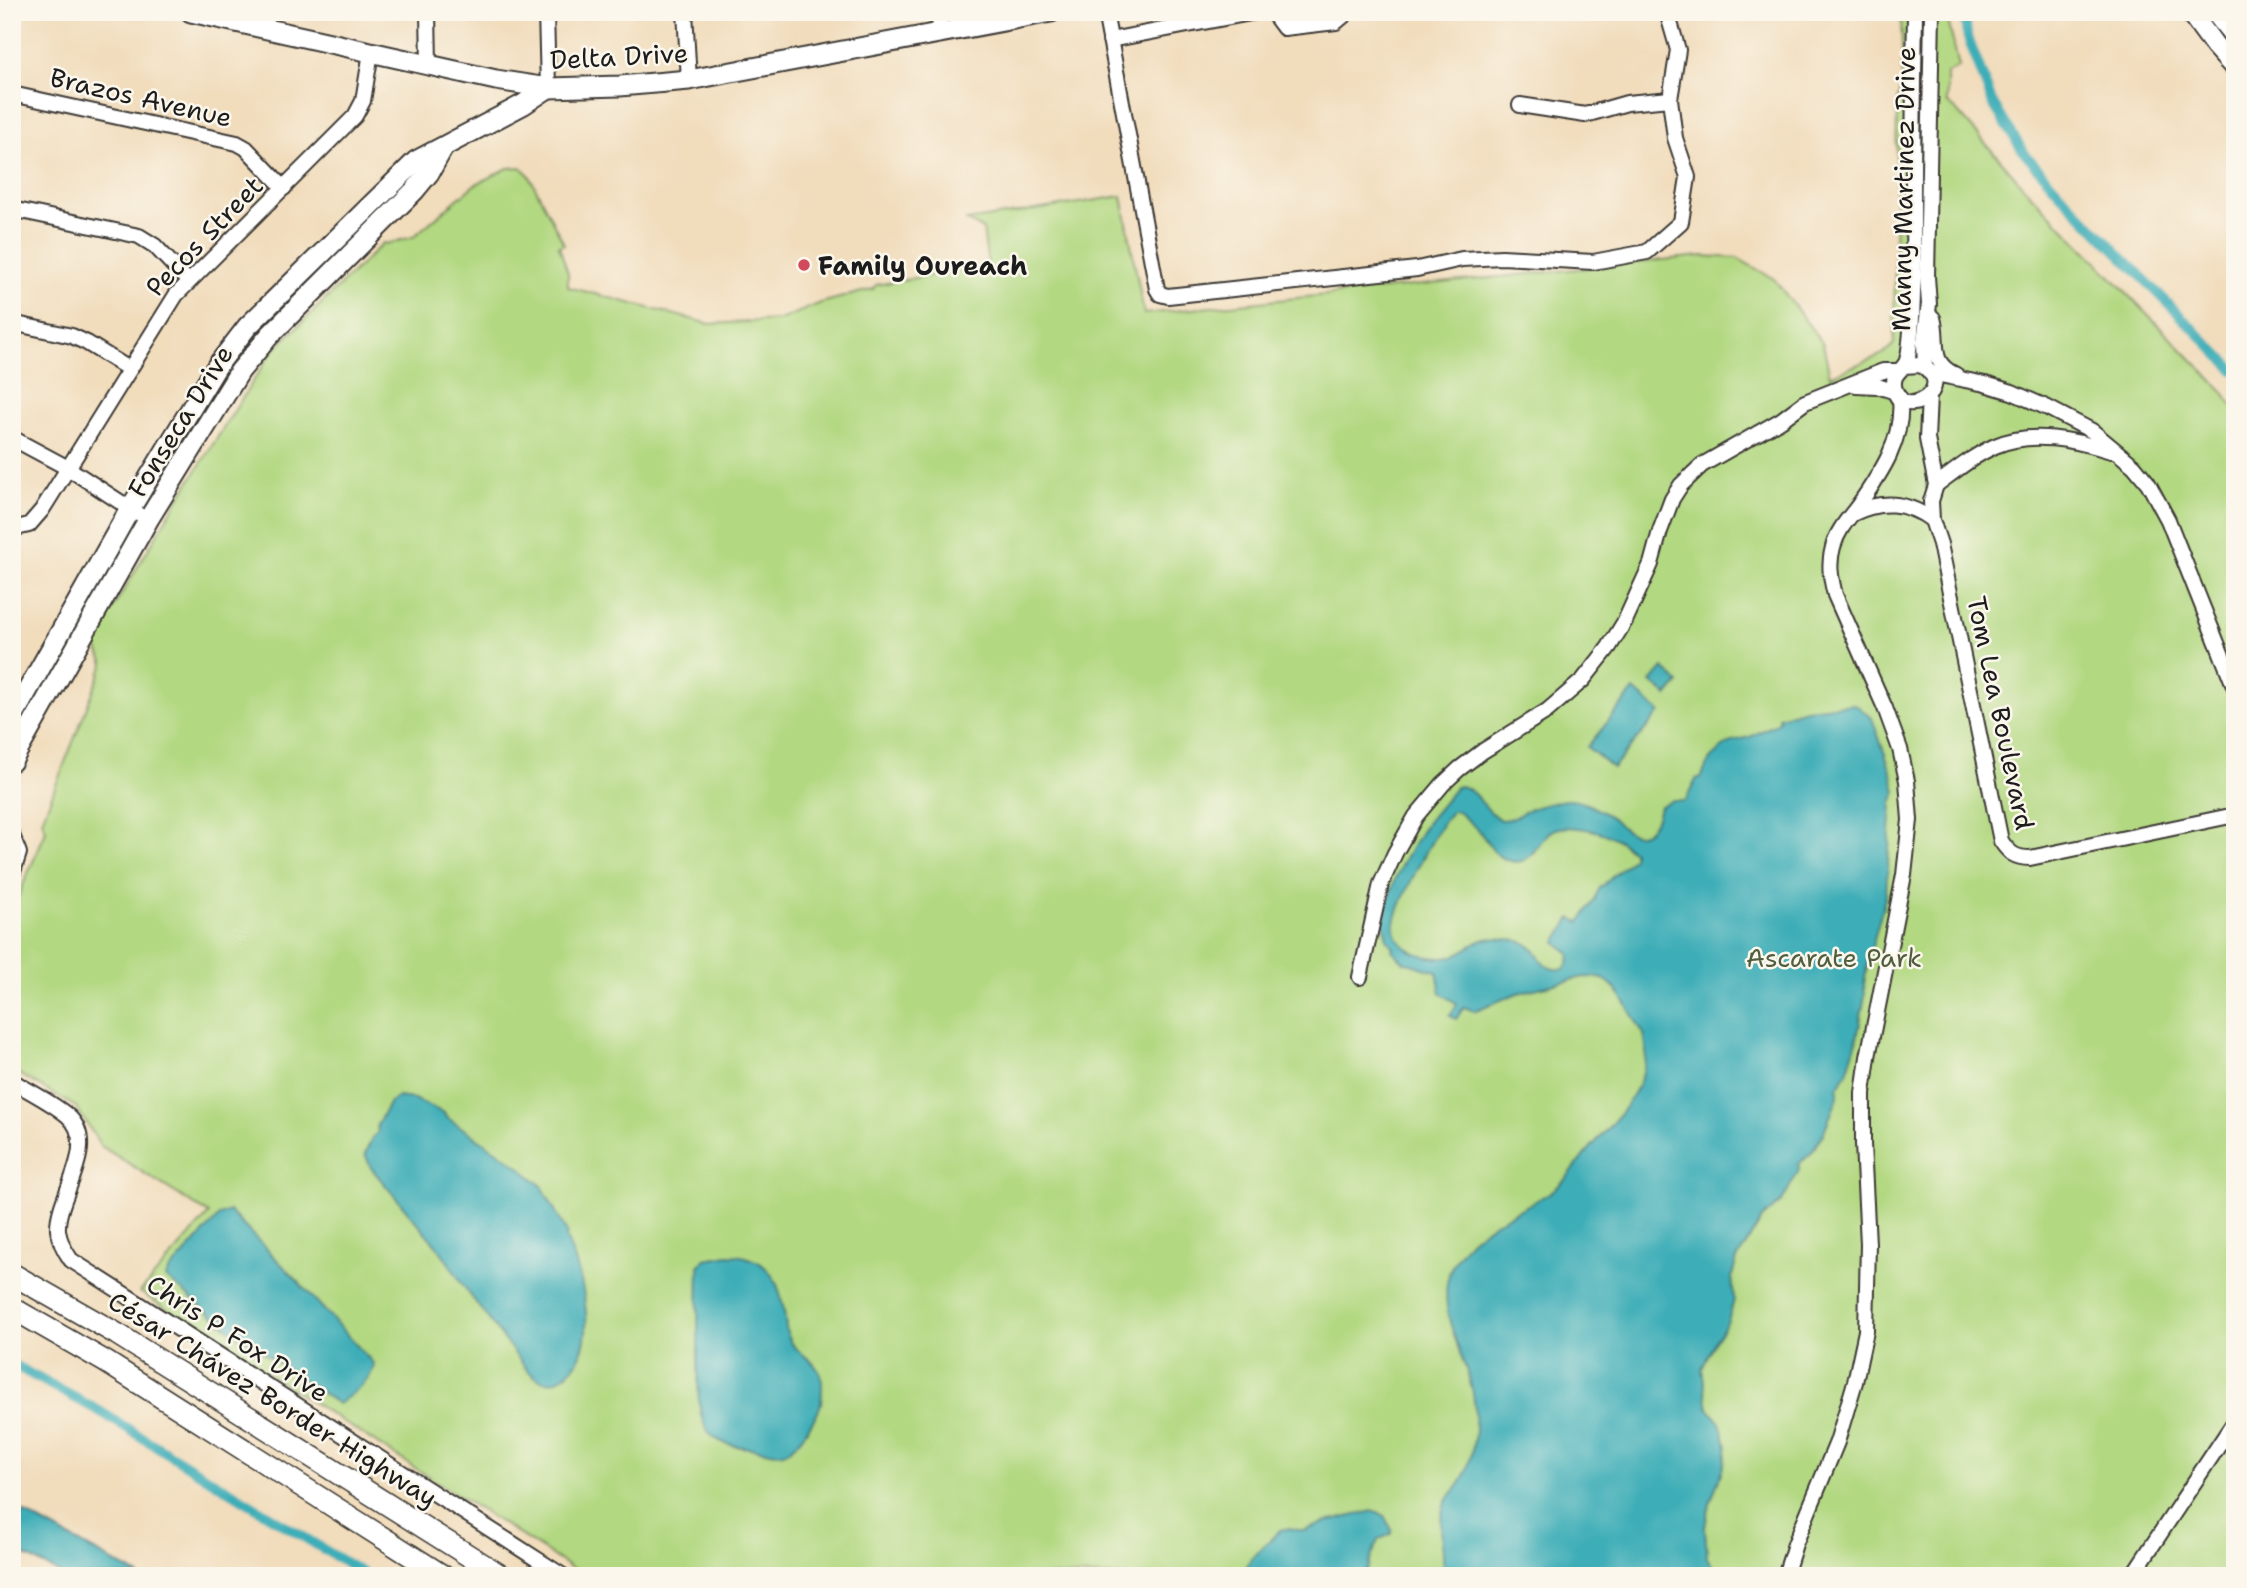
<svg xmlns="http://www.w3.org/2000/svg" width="2247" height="1588" viewBox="0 0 2247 1588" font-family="'Shantell Sans',sans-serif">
  <rect width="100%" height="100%" fill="#fbf7ec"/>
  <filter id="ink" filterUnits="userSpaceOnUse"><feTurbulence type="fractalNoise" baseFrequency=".0143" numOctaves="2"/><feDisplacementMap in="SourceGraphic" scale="14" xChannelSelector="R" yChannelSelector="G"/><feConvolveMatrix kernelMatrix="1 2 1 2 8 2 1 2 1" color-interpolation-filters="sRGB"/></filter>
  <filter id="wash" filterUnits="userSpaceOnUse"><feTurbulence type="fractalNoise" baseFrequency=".00686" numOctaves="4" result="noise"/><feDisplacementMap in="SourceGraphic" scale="28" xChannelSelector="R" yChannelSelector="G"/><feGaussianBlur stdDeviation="1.57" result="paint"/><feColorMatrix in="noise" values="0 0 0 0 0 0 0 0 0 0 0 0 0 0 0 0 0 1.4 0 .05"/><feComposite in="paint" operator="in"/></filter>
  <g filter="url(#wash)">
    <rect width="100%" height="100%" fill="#f1dcbb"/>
    <!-- green -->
    <path fill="#b2d881" stroke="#677a4e" stroke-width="2" d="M1901,12H1946L1959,67L1947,73V103L1957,111L2032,196L2223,391L2235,409V1576H584L140,1292L209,1214L101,1146L76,1107L12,1070V911L46,831L42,820L104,664L94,640L174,506L271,353L383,243L386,244L413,237L474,185L508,168L521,167L529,175L564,244L559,246L568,273V287L710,324L780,320L821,303L873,289L876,285L988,265L983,229L967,221L1122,196L1144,314L1701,256L1737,258L1774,279L1823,344L1830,376L1883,354L1894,344L1897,102C1906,75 1901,41 1901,12Z"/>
    <!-- water -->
    <g fill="#3dadb7" stroke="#2c646a" stroke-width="2" fill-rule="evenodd">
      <polygon points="1663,668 1679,683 1667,696 1651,682"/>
      <polygon points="1634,690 1660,712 1613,768 1587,747"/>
      <path d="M1855,704L1872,718L1892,774L1896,792L1892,804L1886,895L1867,965L1864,984L1865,995L1856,1044L1847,1072L1838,1088V1097L1823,1134L1811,1153L1799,1164V1170L1782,1201L1762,1219L1737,1259L1732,1276L1734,1300L1728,1321L1714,1343L1702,1369L1708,1408L1720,1423L1727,1446L1724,1464L1710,1504L1705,1526L1707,1558L1719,1576H1441C1447,1554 1438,1534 1442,1513C1444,1499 1454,1493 1461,1482C1475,1456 1478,1422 1473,1394C1465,1353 1433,1309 1452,1266C1471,1225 1517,1215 1552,1191C1567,1181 1575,1166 1587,1152C1615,1119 1656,1083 1644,1034C1632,1017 1623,993 1607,981C1601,977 1592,977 1584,977L1518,993L1474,1011L1464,1007L1456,1019L1450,1015L1457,1004L1441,993L1437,972L1404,962L1392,950L1393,948L1387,939L1383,922L1384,912L1395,879L1404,860L1427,822L1456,787L1461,786C1478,791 1485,812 1501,820C1512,820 1517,816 1526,811C1530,808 1562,800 1567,800C1582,799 1600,810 1612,818C1617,821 1619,825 1624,829C1644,843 1657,825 1660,806L1672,801H1685L1697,778H1701L1710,759L1723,747L1733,741L1750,737L1779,722V717L1805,709ZM1452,811H1457C1464,817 1471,823 1477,829C1487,839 1493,856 1507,860C1534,870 1536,838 1553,830C1568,823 1602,831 1616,839C1622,842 1628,848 1633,852V858L1599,889L1594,901L1580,922L1571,918L1556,942L1570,954L1569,962L1564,969C1535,974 1544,942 1513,940C1505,939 1494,937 1486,939C1474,941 1458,958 1442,958C1424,958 1400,951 1395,931C1390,914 1439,824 1452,811Z"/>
      <path d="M398,1097L414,1099L444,1113L446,1117L512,1161L542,1186L567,1233L566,1238C583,1275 604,1351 561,1378C548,1386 538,1380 528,1371L467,1291L440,1250L371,1168L365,1154L372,1138L378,1132L377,1125L390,1102Z"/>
      <path d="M229,1211L294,1277L374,1364C372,1382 352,1394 338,1404L228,1328L166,1278L168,1272L220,1215Z"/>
      <path d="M728,1255C774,1255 782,1288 786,1327C790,1357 818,1354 822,1382C822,1388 822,1397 821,1403C819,1414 797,1447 787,1451C776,1455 768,1451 756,1449C738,1446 714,1446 705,1426C696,1406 699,1384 698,1363C698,1330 698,1298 699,1266L705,1259Z"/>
      <polygon points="12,1506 140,1576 65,1576 12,1549"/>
      <path d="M1373,1511C1385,1512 1385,1521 1392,1529L1391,1534L1378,1540L1367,1569L1360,1576H1240L1254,1556L1280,1530L1290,1528L1304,1531L1326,1522Z"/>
    </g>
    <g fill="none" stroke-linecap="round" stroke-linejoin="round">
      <!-- canal -->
      <g stroke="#3dadb7" stroke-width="10">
        <polyline points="1964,12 1967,35 1993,104 2025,154 2068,202 2235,371"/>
        <polyline points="12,1364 101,1412 367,1576"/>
      </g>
    </g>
  </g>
  <g filter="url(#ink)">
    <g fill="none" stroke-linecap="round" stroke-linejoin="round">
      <defs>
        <g id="minor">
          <polyline points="428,12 429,64"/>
          <polyline points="546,12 548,88"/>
          <polyline points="685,12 689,80"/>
          <polyline points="939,12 940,33"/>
          <polyline points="1105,12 1157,289 1160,294 1168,296 1417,269 1462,259 1502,257 1593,262 1647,252 1681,222 1688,177 1675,138 1670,99 1678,50 1667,12"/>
          <polyline points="1272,12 1284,28 1336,22 1348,12"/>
          <polyline points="1110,40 1256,12"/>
          <polyline points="12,94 237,143 246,148 284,188"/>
          <polyline points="1520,105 1585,115 1627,103 1670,99"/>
          <polyline points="12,209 139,236 155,246 188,281"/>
          <path d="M1933,318C1940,342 1927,362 1956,375"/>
          <polyline points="12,323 72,336 87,343 129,369"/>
          <path d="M1904,366L1920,365C1963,386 1897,427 1894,385C1893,374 1901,371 1906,363C1909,356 1909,349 1910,342C1915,296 1913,245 1913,198C1913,136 1914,74 1915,12"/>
          <polyline points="1925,367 1924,342 1929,304 1927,277 1932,12"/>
          <polyline points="1930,373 1985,384 2012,392 2048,408 2092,431 2134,466 2148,483 2168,520 2235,688"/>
          <polyline points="1856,385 1877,386 1896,392"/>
          <path d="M1929,396L1927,439L1936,485L1931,501L1932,520L1940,544L2001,841C2009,853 2015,858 2030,858L2235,815"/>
          <polyline points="12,438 68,468 137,513"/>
          <path d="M1936,485C1955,471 1973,456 1995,446C2031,430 2075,440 2111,451"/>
          <path d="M1852,514C1880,500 1906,501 1932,520"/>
          <polyline points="12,529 29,525 42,510 176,295 355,116 363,101 371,52"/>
          <polyline points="12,835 19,853 12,875"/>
          <polyline points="1360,977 1381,884 1395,853 1416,816 1443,784 1459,769 1483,751 1547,711 1583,680 1609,647 1625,621 1651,564 1660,531 1672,499 1681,485 1702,465 1781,420 1805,402 1883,371 1898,371"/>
          <path d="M12,1081C29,1091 53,1103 68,1116C101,1146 56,1196 58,1230C59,1241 64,1250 71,1260L563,1576"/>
          <path d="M1785,1576L1795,1544L1837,1442L1855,1382L1866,1331L1868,1244L1863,1144V1093L1868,1057L1904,875L1910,820L1907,781L1900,749L1885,708L1835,595C1831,579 1828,564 1833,547C1837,531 1848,519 1858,506C1881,473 1904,440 1900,398"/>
          <polyline points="2132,1576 2235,1421"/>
        </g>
        <g id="major">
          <polyline points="191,12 496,80 548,88 620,86 689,80 1051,12"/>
          <polyline points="2190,12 2215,46 2235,68"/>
          <polyline points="2215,12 2235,37"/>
          <polyline points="12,718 130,509 217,366 247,327 416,161 524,104 548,88"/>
          <polyline points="12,761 148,520 240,371 270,335 415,190 429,173 443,148"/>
        </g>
        <g id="highway">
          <polyline points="12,1274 117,1334 501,1576"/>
          <polyline points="12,1308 106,1362 443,1576"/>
        </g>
      </defs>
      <!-- minor casing -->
      <use href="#minor" stroke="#3c3934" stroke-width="18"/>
      <!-- major casing -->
      <use href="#major" stroke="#3c3934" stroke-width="23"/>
      <!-- highway casing -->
      <use href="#highway" stroke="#3c3934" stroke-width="24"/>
      <!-- minor -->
      <use href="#minor" stroke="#fff" stroke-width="14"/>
      <!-- major -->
      <use href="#major" stroke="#fff" stroke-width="19"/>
      <!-- highway -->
      <use href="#highway" stroke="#fff" stroke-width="21"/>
    </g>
  </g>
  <!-- markers -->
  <circle fill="#d1495b" stroke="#fbf7ec" stroke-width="2.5" cx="804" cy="265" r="7"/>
  <g text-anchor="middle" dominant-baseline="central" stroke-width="5" stroke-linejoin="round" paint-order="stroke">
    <!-- street labels -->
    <g font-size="26" fill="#1c1c1c" stroke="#fbf7ec">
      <text transform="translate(619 56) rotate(-3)">Delta Drive</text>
      <text transform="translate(141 97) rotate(13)">Brazos Avenue</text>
      <text transform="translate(1903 189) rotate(-89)">Manny Martinez Drive</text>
      <text transform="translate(204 236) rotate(-46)">Pecos Street</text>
      <text transform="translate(180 421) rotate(-58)">Fonseca Drive</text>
      <text transform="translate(2001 713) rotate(78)">Tom Lea Boulevard</text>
      <text transform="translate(238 1338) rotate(33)">Chris P Fox Drive</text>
      <text transform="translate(273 1399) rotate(32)">César Chávez Border Highway</text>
    </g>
    <!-- poi labels -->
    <g font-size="26" font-weight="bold" fill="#1c1c1c" stroke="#fbf7ec" text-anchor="start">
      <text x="818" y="265">Family Oureach</text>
    </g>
    <!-- park labels -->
    <g font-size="26" fill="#505e3f" stroke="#fbf7ec">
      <text x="1834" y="957">Ascarate Park</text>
    </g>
  </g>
  <!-- margin -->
  <rect width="2247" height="1588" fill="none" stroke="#fbf7ec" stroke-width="42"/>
</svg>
